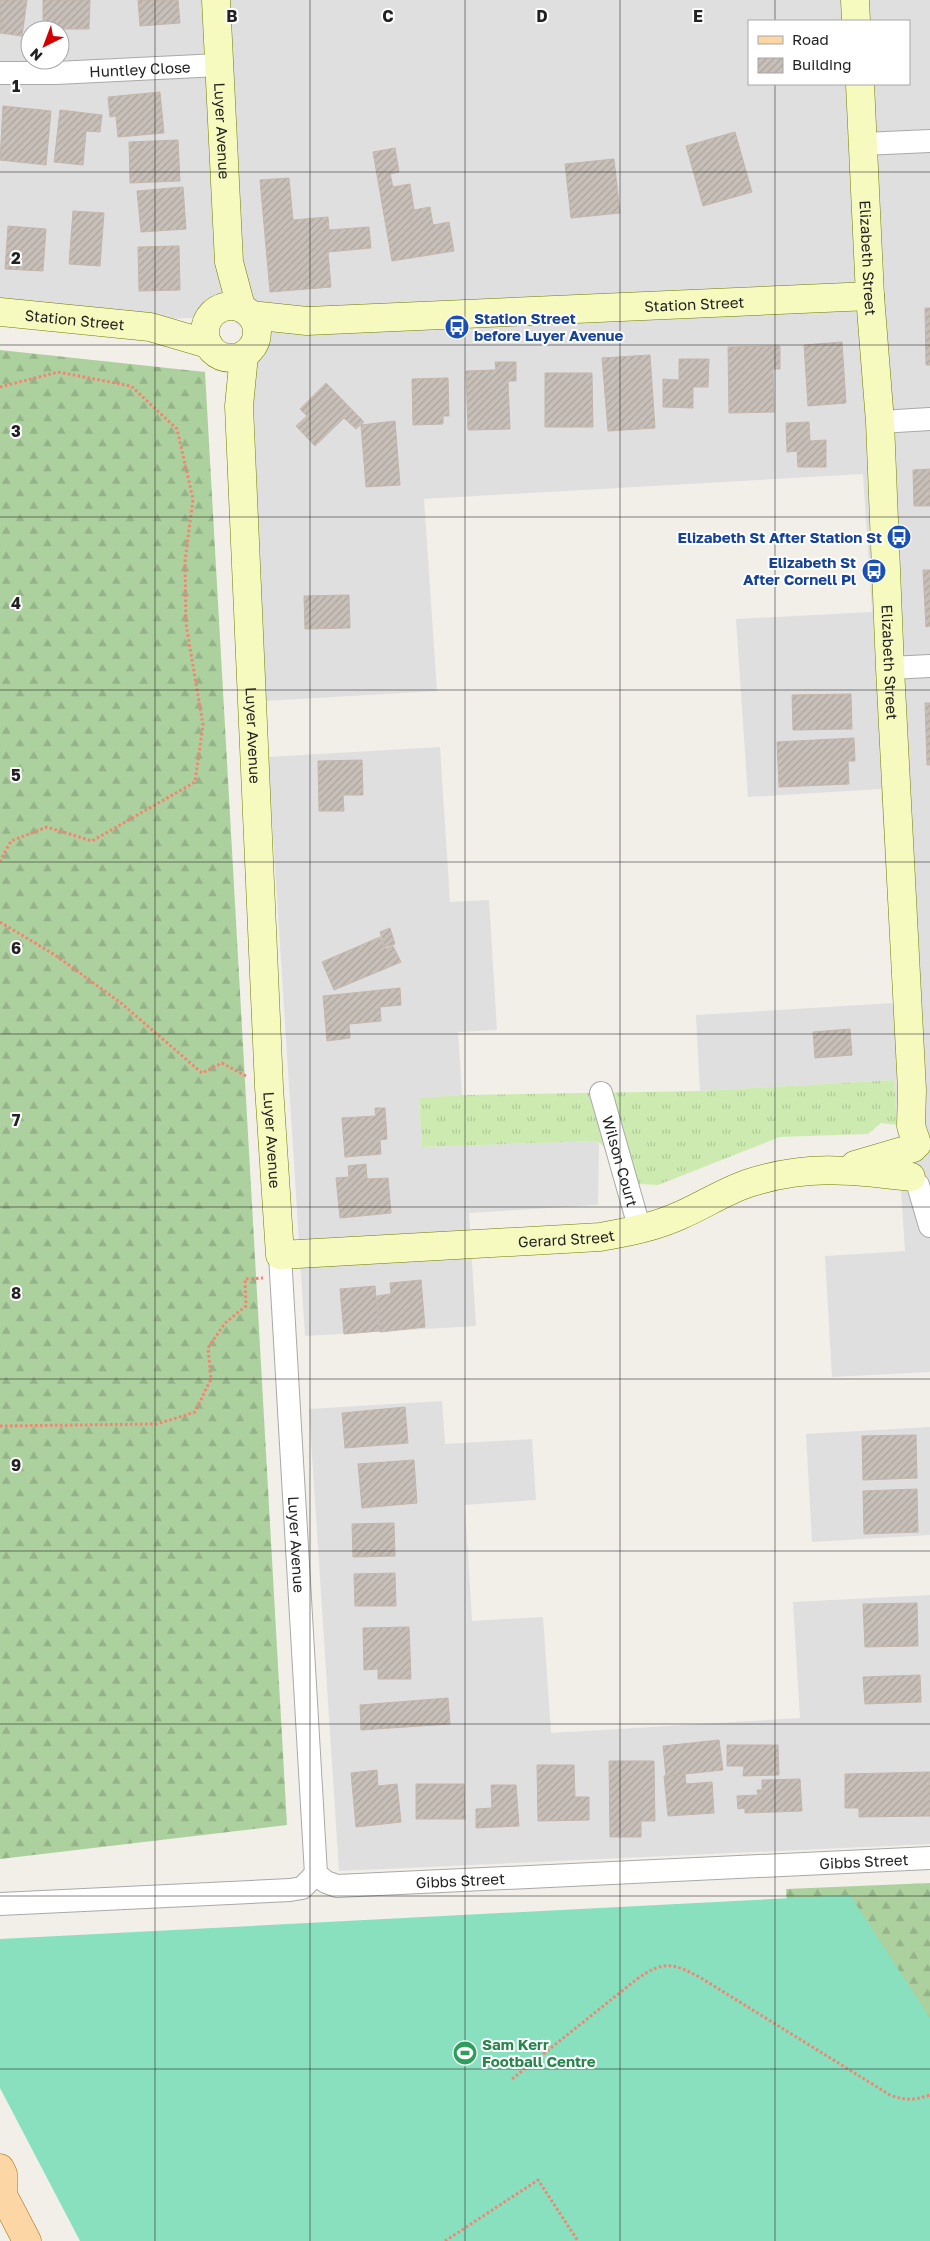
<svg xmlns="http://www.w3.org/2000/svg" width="930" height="2241" viewBox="0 0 930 2241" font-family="'Golos Text',sans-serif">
  <defs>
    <pattern id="grass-tufts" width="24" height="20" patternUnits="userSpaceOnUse" patternTransform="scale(1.25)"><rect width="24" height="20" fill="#cdebb0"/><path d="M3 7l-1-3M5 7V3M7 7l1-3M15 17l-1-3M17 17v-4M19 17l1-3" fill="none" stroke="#b0c997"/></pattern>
    <pattern id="forest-firs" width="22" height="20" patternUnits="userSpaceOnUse" patternTransform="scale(1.25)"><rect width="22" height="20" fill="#add19e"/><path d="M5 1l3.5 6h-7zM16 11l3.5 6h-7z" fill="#95b388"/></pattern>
    <pattern id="building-hatch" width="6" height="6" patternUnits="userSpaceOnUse" patternTransform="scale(1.25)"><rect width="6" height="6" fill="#c7bfb8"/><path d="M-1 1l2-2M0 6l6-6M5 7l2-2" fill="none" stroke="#aba49e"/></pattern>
  </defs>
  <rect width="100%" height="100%" fill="#f2efe9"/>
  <!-- residential -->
  <g fill="#e0dfdf" fill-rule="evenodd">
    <path d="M0,0H930V1372L832,1377L825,1256L905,1251L894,1080L700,1091L696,1015L894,1003L881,789L748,797L736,619L872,612L863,474L424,499L437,691L265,701L251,335L227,316L151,320L0,305ZM749,21H909V84H749ZM30,30H60V60H30Z"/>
    <polygon points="440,747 450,902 489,900 497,1030 458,1032 462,1095 419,1098 422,1147 599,1141 598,1205 469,1213 476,1326 305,1336 268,757"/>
    <polygon points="442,1401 445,1444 532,1439 536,1500 465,1505 472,1621 543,1617 551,1733 800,1718 793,1602 930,1595 930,1844 339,1871 309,1409"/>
    <polygon points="930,1427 930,1535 812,1542 806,1434"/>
  </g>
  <!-- grass -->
  <polygon fill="url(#grass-tufts)" points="894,1080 897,1125 881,1123 868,1134 780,1137 658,1185 639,1184 598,1141 422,1147 419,1098 462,1095 700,1091"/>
  <!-- forest -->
  <g fill="url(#forest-firs)">
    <polygon points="0,350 205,372 287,1825 0,1859"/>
    <polygon points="930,1883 930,2072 788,1927 786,1889"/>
  </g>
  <!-- pitch -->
  <polygon fill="#88e0be" points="850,1895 930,2018 930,2241 80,2241 0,2088 0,1939"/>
  <!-- building -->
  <g fill="url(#building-hatch)" stroke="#c4b6ab">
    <polygon points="0,0 27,0 22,36 0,33"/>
    <polygon points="43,0 90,0 89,29 43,29"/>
    <polygon points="138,0 178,0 180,23 140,26"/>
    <polygon points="160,92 164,133 118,137 116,116 110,117 108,97"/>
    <polygon points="3,106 51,111 46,165 0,160"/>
    <polygon points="60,110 102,115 100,132 86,131 83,165 54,162"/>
    <polygon points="735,132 752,192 703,206 686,146"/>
    <polygon points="178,140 180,181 130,183 129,142"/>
    <polygon points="395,148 399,172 390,174 393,187 410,184 414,210 430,207 433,225 449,222 454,251 392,261 373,152"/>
    <polygon points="614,159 620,213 571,218 565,164"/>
    <polygon points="289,178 293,220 328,217 329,230 369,227 371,248 328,252 331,287 270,292 260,180"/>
    <polygon points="183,187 186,229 141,232 137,191"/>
    <polygon points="73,211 104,213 100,266 69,264"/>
    <polygon points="8,226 46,229 43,271 5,269"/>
    <polygon points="179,246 180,290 139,291 138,247"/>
    <polygon points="925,308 930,308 930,365 926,365"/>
    <polygon points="842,342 846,403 808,406 804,345"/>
    <polygon points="780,346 780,369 773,369 774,412 729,413 728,347"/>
    <polygon points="650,355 655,428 608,431 602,358"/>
    <polygon points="679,359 709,359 708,387 693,387 693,408 663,407 663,379 679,380"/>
    <polygon points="495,362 516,362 516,381 508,381 510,429 468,430 466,371 496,370"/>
    <polygon points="545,373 592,373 593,427 545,427"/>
    <polygon points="448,378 449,416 443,416 443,424 413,425 412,379"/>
    <polygon points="326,383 364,422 356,429 344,418 315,446 296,426 307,416 300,409"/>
    <polygon points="395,421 400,485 366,487 361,425"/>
    <polygon points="809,422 810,441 826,440 826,467 798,467 797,451 787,452 786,423"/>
    <polygon points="930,469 930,506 914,506 913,470"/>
    <polygon points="923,570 930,570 930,626 926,627"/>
    <polygon points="349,595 350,628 305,629 304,596"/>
    <polygon points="851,694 852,729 793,730 792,695"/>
    <polygon points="925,703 930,703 930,765 927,765"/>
    <polygon points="854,738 855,761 848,761 849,784 779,787 777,742"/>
    <polygon points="362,760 363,795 343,795 344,811 319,811 318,761"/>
    <polygon points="390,928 395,944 385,947 380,932"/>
    <polygon points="380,937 385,949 393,946 401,962 334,990 322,962"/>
    <polygon points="400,988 401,1005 380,1007 381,1021 349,1024 350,1038 327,1041 323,996"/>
    <polygon points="850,1029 852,1055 815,1058 813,1032"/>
    <polygon points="375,1108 385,1108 387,1139 380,1140 381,1154 345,1157 342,1118 376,1116"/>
    <polygon points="366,1164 367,1179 388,1178 391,1213 340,1218 336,1178 349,1177 348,1166"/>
    <polygon points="421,1280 425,1327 380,1332 377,1296 391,1294 390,1283"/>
    <polygon points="375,1286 379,1331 344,1334 340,1289"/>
    <polygon points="405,1407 408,1443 345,1448 342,1413"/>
    <polygon points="916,1435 917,1478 863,1480 862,1436"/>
    <polygon points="414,1460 417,1503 362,1508 358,1464"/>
    <polygon points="917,1489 918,1532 864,1534 863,1491"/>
    <polygon points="394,1523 395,1556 353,1557 352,1524"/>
    <polygon points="395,1573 396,1606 355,1606 354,1574"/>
    <polygon points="917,1603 918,1646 865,1647 863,1604"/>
    <polygon points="409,1627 411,1679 378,1679 378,1669 364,1670 363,1628"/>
    <polygon points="920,1675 921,1702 865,1704 863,1677"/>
    <polygon points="448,1698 450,1724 361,1730 360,1705"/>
    <polygon points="719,1740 723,1770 666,1776 663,1746"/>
    <polygon points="727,1745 778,1745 779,1775 743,1776 744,1766 727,1766"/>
    <polygon points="609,1761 654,1761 655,1821 641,1821 641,1837 610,1837"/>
    <polygon points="537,1765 574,1765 575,1797 589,1797 589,1820 538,1821"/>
    <polygon points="377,1770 378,1786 397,1784 401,1822 356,1827 351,1773"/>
    <polygon points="930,1772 930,1816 859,1817 859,1808 845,1808 845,1774"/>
    <polygon points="685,1774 686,1784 712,1782 714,1813 668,1816 664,1776"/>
    <polygon points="800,1779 802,1811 745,1813 745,1808 738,1809 737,1796 758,1795 757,1790 762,1790 762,1780"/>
    <polygon points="416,1784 464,1784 465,1819 416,1819"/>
    <polygon points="491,1785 516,1785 519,1826 476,1828 476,1809 492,1808"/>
  </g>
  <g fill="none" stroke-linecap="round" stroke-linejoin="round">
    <defs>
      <g id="street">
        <path id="s1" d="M0,73H56L219,65"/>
        <polyline points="863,144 930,141"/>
        <polyline points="880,422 930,419"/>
        <polyline points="890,668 930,666"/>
        <path id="s2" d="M601,1093L640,1230"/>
        <polyline points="918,1185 930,1226"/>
        <path id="s3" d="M280,1255L316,1874"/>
        <path id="s4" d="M316,1874L326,1882L337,1886L930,1858"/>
        <polyline points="0,1904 290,1890 302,1888 316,1874"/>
      </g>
      <g id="secondary">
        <path id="s5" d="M216,0L229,262L241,307"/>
        <polyline points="855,0 856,21"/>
        <path id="s6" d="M860,84L870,296L880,422L890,668L912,1090L911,1126L917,1144"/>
        <circle cx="231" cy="332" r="26"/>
        <path id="s7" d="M0,312L150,327L208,344"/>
        <path id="s8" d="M251,315L307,321L870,296"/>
        <path id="s9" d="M244,355L239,406L269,1087L280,1255L600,1237C628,1232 655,1227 681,1215C704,1205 725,1191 749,1183C808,1164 852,1170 911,1177"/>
        <polyline points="855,1165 913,1148"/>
      </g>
      <polyline id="primary" points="0,2168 3,2174 3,2195 27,2241"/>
    </defs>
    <!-- street casing -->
    <use href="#street" stroke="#a9a9a9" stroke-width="24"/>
    <!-- secondary casing -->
    <use href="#secondary" stroke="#707d05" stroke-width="29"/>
    <!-- primary casing -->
    <use href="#primary" stroke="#a06b00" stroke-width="29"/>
    <!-- path -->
    <g stroke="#fa8072" stroke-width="3" stroke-dasharray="2.5 2.5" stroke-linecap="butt">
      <polyline points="0,387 58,372 131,386 177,429 193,499 185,561 186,624 203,725 195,782 92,841 47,827 11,841 0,861"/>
      <polyline points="0,922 55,955 121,1003 202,1073 222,1063 246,1076"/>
      <polyline points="0,1426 157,1424 195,1412 211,1379 208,1348 225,1323 246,1306 245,1279 263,1278"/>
      <path d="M512,2079L637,1979C663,1960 674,1963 701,1978L890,2095C905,2101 915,2100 930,2095"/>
      <polyline points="445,2241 538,2180 578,2241"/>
    </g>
    <!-- street -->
    <use href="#street" stroke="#fff" stroke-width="22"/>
    <!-- secondary -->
    <use href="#secondary" stroke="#f7fabf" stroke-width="28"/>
    <!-- primary -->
    <use href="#primary" stroke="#fcd6a4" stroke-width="28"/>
  </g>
  <!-- grid -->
  <path fill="none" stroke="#222" stroke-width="1" stroke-opacity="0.55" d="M155,0V2241M310,0V2241M465,0V2241M620,0V2241M775,0V21M775,84V2241M0,172H930M0,345H930M0,517H930M0,690H930M0,862H930M0,1034H930M0,1207H930M0,1379H930M0,1551H930M0,1724H930M0,1896H930M0,2069H930"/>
  <!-- icons -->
  <defs>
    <symbol id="bus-disc" viewBox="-11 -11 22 22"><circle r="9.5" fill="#1a4fb4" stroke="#fff"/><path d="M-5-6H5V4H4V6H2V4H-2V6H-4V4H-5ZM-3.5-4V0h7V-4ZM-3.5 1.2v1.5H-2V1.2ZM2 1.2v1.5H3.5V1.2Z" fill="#fff"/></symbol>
    <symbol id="stadium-disc" viewBox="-11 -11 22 22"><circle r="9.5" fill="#2e9e5b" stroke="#fff"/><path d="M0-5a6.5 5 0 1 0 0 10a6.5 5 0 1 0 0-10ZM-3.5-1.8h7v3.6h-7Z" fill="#fff"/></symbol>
  </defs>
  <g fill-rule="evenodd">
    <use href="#bus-disc" x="443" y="313" width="28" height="28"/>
    <use href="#bus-disc" x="885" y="523" width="28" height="28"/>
    <use href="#bus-disc" x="860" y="557" width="28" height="28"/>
    <use href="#stadium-disc" x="451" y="2039" width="28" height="28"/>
  </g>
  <g text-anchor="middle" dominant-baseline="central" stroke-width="4" stroke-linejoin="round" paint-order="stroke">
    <!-- street labels -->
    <g font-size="15" fill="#222" stroke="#fff">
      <text stroke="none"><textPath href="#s1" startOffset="140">Huntley Close</textPath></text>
      <text stroke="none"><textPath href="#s5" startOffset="131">Luyer Avenue</textPath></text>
      <text stroke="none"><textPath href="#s6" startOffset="174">Elizabeth Street</textPath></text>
      <text stroke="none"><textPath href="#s8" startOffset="444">Station Street</textPath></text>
      <text stroke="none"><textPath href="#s7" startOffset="75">Station Street</textPath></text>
      <text stroke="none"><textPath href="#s6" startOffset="579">Elizabeth Street</textPath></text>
      <text stroke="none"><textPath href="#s9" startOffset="381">Luyer Avenue</textPath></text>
      <text stroke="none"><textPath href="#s9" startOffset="786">Luyer Avenue</textPath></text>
      <text stroke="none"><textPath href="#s2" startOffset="71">Wilson Court</textPath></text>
      <text stroke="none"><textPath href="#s9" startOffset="1188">Gerard Street</textPath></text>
      <text stroke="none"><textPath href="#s3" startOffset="290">Luyer Avenue</textPath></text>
      <text stroke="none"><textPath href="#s4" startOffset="552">Gibbs Street</textPath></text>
      <text stroke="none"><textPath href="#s4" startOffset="148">Gibbs Street</textPath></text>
    </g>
    <!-- transit labels -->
    <g font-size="15" font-weight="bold" fill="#164399" stroke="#fff" text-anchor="end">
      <text x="474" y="318" text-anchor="start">Station Street<tspan x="474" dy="17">before Luyer Avenue</tspan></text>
      <text x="882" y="537">Elizabeth St After Station St</text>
      <text x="856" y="562">Elizabeth St<tspan x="856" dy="17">After Cornell Pl</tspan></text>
    </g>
    <!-- leisure labels -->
    <g font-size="15" font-weight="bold" fill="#27864d" stroke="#fff" text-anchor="start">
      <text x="482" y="2044">Sam Kerr<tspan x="482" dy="17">Football Centre</tspan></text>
    </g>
  </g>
  <g font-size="16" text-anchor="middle" font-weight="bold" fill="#222" stroke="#fff" stroke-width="4" stroke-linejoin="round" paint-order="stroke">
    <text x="232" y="22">B</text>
    <text x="388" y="22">C</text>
    <text x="542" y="22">D</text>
    <text x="698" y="22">E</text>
    <text x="16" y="92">1</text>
    <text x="16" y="264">2</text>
    <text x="16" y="437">3</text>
    <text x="16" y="609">4</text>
    <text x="16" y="781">5</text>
    <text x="16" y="954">6</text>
    <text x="16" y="1126">7</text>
    <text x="16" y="1299">8</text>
    <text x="16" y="1471">9</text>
  </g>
  <!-- legend -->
  <rect x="748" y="20" width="162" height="65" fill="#ffffff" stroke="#a7a7a7"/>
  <rect x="758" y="36" width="25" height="8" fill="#fcd6a4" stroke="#a7a7a7"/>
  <text x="792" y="45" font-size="15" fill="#222222">Road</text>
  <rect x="758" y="58" width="25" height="15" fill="url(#building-hatch)" stroke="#a7a7a7"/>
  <text x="792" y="70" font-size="15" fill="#222222">Building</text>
  <!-- north arrow -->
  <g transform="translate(45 45) rotate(222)"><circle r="24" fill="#ffffff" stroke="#a7a7a7"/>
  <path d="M0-4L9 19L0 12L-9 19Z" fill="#d40000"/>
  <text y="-8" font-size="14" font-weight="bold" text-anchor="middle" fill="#222222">N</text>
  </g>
</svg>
